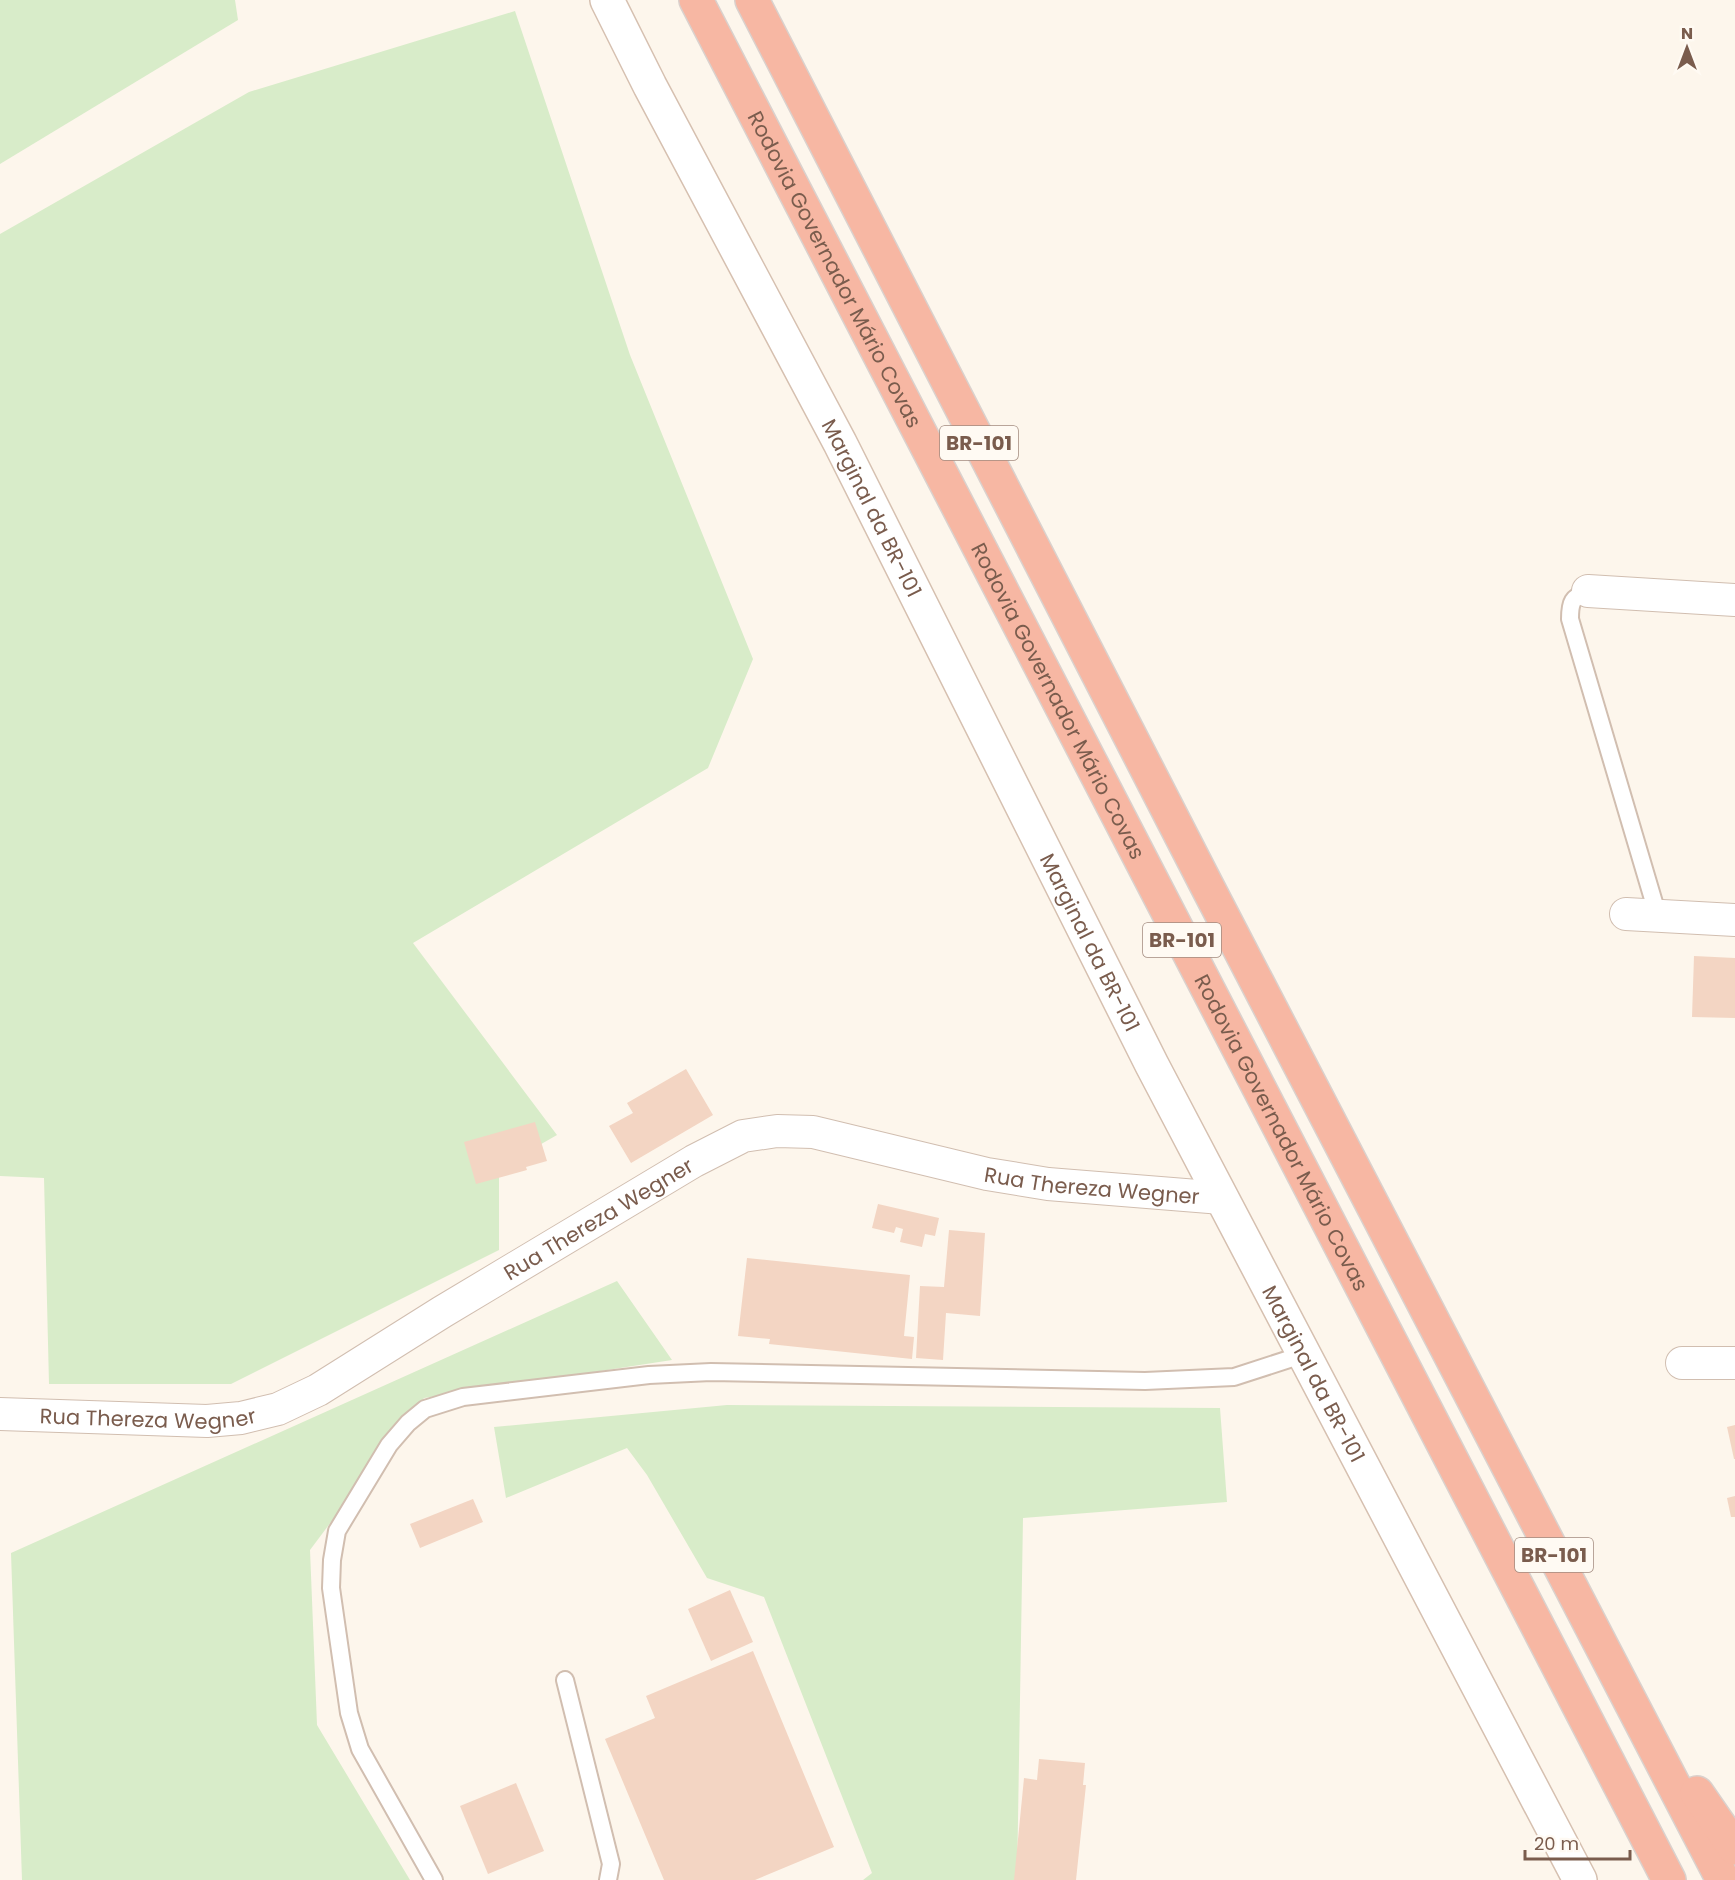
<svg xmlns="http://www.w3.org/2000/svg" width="1735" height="1880" viewBox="0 0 1735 1880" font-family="Poppins,sans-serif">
  <rect width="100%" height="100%" fill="#fdf6ec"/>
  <!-- green -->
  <g fill="#d8ecc9">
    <polygon points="0,0 235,0 238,20 0,164"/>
    <polygon points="515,11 630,355 753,659 708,768 413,943 557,1135 499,1168 499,1250 231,1384 49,1384 44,1178 0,1176 0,234 249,92"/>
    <polygon points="617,1281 672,1360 424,1398 310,1550 317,1725 410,1880 22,1880 11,1553"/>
    <polygon points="727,1405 1220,1408 1227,1502 1023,1518 1017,1880 863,1880 872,1873 764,1597 707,1578 647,1475 627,1448 506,1498 494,1427"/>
  </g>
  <!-- building -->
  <g fill="#f3d5c3">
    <polygon points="1694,956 1735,958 1735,1018 1692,1017"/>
    <polygon points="686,1069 713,1115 631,1163 609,1126 633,1113 627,1103"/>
    <polygon points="535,1122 547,1161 526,1167 527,1170 476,1184 464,1142"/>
    <polygon points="878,1204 939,1218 935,1236 925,1234 922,1247 900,1242 903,1229 896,1227 894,1233 872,1228"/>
    <polygon points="949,1230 985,1233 980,1316 946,1313 943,1360 916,1358 920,1286 944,1287"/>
    <polygon points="747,1258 910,1275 904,1336 914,1337 912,1359 769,1344 770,1339 738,1336"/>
    <polygon points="1735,1425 1735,1459 1734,1459 1727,1427"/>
    <polygon points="1735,1496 1735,1517 1731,1517 1727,1498"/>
    <polygon points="473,1499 483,1522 420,1548 410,1524"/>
    <polygon points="730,1590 753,1642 711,1661 688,1609"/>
    <polygon points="753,1651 834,1847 755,1880 664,1880 605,1739 655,1718 646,1696"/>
    <polygon points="1039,1759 1085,1763 1083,1785 1086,1785 1076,1880 1014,1880 1024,1778 1037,1780"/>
    <polygon points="516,1783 544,1851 488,1874 460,1806"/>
  </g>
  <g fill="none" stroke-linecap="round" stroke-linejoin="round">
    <defs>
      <g id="lane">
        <path d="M1588,591C1572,597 1570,602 1570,619L1658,916"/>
        <polyline points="565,1680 611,1864 608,1880"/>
        <polyline points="434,1880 360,1749 349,1713 331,1588 332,1560 337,1531 389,1445 408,1423 425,1409 463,1397 649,1375 711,1372 1145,1381 1234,1377 1305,1354"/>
      </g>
      <g id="street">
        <polyline points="1588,591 1735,600"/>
        <polyline points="1626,914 1735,920"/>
        <polyline points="1682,1363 1735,1363"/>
        <path id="s1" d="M0,1414L207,1421L241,1418L278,1409L318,1390L442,1312L694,1161L743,1136L777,1131L813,1132L987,1174L1048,1184L1222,1198"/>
      </g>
      <g id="secondary">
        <path id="s2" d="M607,0L650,86L840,443L1152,1065L1580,1880"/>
      </g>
      <g id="highway">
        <path id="s3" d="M696,0L1669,1880"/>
        <polyline points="752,0 1207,886 1723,1880"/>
        <polyline points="1697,1793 1735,1848"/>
      </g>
    </defs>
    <!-- lane casing -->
    <use href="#lane" stroke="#d1beb0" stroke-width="20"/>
    <!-- street casing -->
    <use href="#street" stroke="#d1beb0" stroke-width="34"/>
    <!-- secondary casing -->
    <use href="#secondary" stroke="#d6c0b0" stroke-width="36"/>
    <!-- highway casing -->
    <use href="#highway" stroke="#dad1cd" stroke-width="36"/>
    <!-- lane -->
    <use href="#lane" stroke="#fff" stroke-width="16"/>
    <!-- street -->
    <use href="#street" stroke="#fff" stroke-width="32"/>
    <!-- secondary -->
    <use href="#secondary" stroke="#fff" stroke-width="33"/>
    <!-- highway -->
    <use href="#highway" stroke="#f7b7a3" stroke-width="33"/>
  </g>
  <g text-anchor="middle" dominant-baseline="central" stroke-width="6" stroke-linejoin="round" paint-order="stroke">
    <!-- shield labels -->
    <g fill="#fffaf3" stroke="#a28b7f" stroke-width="1.5">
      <rect x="940" y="426" width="78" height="34" rx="4.5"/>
      <rect x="1143" y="923" width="78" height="34" rx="4.5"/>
      <rect x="1515" y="1538" width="78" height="34" rx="4.5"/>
    </g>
    <g font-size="20" font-weight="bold" fill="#7a5c4d">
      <text x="979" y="443">BR-101</text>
      <text x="1182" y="940">BR-101</text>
      <text x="1554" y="1555">BR-101</text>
    </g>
    <!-- street labels -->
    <g font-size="21" fill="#7a5c4d" stroke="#fffaf3">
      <text stroke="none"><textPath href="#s3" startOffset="303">Rodovia Governador Mário Covas</textPath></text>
      <text stroke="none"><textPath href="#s2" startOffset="573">Marginal da BR-101</textPath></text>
      <text stroke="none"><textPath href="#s3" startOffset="789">Rodovia Governador Mário Covas</textPath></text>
      <text stroke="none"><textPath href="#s2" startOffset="1059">Marginal da BR-101</textPath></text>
      <text stroke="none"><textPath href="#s3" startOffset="1275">Rodovia Governador Mário Covas</textPath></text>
      <text stroke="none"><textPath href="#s1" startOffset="1174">Rua Thereza Wegner</textPath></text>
      <text stroke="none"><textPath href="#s1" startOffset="652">Rua Thereza Wegner</textPath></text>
      <text stroke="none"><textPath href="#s2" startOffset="1545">Marginal da BR-101</textPath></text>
      <text stroke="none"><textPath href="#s1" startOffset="148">Rua Thereza Wegner</textPath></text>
    </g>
  </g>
  <!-- north arrow -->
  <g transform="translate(1687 48)" stroke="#fffaf3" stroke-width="4.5" paint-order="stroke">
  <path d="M0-4.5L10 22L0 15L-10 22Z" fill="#7a5c4d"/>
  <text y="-9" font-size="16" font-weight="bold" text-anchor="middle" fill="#7a5c4d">N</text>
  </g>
  <!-- scale -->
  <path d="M1525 1850v9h105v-9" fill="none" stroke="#7a5c4d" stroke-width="3"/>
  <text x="1534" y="1850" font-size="18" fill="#7a5c4d" stroke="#fffaf3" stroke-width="4.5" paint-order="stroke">20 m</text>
</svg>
